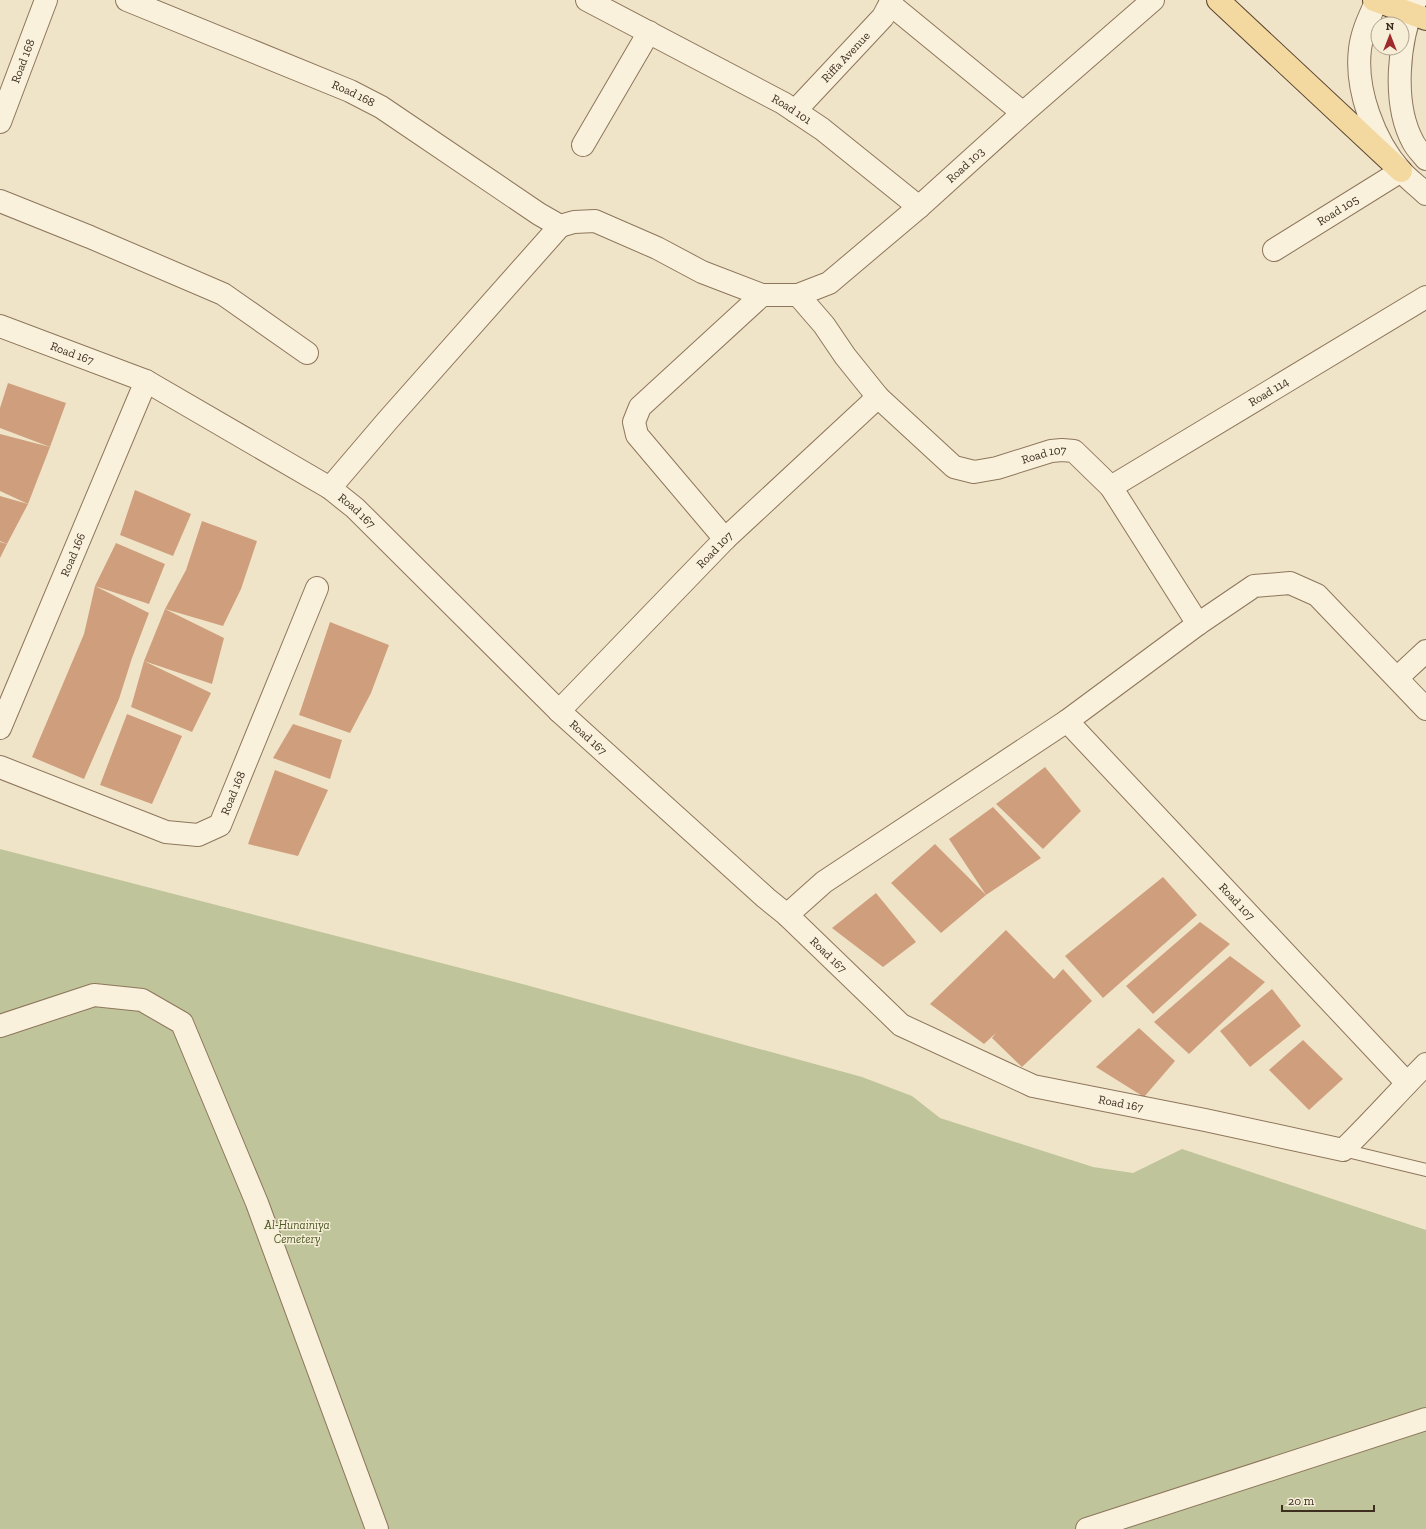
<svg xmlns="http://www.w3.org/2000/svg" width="1426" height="1529" viewBox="0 0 1426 1529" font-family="'Zilla Slab',serif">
  <rect width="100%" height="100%" fill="#f0e4c8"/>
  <!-- cemetery -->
  <polygon fill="#bfc49a" points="0,849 526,985 862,1077 912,1096 940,1118 1093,1167 1133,1173 1182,1149 1426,1230 1426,1529 0,1529"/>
  <!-- building -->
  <g fill="#cf9f7d">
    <polygon points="8,383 66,403 50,447 0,428 0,408"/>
    <polygon points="0,434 50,447 28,504 0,491"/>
    <polygon points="135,490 191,514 173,556 120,535"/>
    <polygon points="0,496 28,504 7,544 0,541"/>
    <polygon points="202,521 257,541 241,589 223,626 165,609 186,570"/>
    <polygon points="0,542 7,544 0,558"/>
    <polygon points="116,543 165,564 149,604 95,586 149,613 132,658 119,699 84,779 32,757 84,634 95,586"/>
    <polygon points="165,609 224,638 212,684 144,661 211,693 192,732 131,707 144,661"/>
    <polygon points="330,622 389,645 371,693 350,733 299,715"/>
    <polygon points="127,714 182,736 152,804 100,785"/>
    <polygon points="293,724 342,740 330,779 273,758"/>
    <polygon points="1045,767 1081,811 1043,849 996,804"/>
    <polygon points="275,770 328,790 298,856 248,844"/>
    <polygon points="993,807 1041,858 986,895 941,933 891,883 935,844 986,895 949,839"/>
    <polygon points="1163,877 1197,915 1103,998 1065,956"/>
    <polygon points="876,893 916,942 883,967 832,928"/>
    <polygon points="1200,922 1230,944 1153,1014 1126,986"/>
    <polygon points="1006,930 1054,979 1063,969 1092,1001 1022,1067 992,1038 996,1033 984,1044 930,1004"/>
    <polygon points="1230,956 1265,982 1189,1054 1154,1022"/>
    <polygon points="1272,989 1301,1026 1250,1067 1220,1031"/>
    <polygon points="1139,1028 1175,1061 1144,1097 1096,1067"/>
    <polygon points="1303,1040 1343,1079 1309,1110 1269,1070"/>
  </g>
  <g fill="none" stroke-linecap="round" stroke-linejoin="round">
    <defs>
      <polyline id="lane" points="1343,1150 1426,1170"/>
      <g id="street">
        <path id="s1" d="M127,0L350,91L381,107L539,214L560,226"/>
        <path id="s2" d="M587,0L783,103L822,129L919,207"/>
        <path d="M1377,0C1370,16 1362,31 1360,49C1355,89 1374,141 1401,171C1408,179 1418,186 1426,194"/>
        <path d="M1416,0C1398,39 1392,103 1413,142C1416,148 1422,154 1426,159"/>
        <polyline points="890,4 1023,113"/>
        <path id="s3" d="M795,111L883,17L892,0"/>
        <path id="s4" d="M0,122L46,0"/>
        <polyline points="583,145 649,32"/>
        <polyline points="0,201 90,237 223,294 307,353"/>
        <path id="s5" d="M560,226L574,222L595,221L657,248L702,272L762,295H798L829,283L919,207L1023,113L1153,0"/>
        <path id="s6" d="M1274,250L1401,171"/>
        <path id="s7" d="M798,295L824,325L845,356L878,397L954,467L974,472L997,468L1051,451L1062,450L1074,451L1111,487L1198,624"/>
        <path id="s8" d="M0,326L146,381L330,488L355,508L559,711L766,898L787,915L901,1025L1033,1086L1205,1120L1343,1150C1372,1122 1398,1092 1426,1064"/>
        <path id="s9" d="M1111,487L1426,297"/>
        <polyline points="330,488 388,420 560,226"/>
        <polyline points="725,539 637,435 634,422 640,407 762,295"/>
        <polyline points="1397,678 1426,651"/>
        <path id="s10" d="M559,711L725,539L878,397"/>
        <path id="s11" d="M1067,721L1407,1083"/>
        <path id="s12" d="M0,728L146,381"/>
        <path id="s13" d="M0,767L166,832L198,835L220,825L317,588"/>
        <polyline points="787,915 824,882 1067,721 1198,624 1254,586 1290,583 1317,595 1426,709"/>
        <polyline points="0,1026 94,995 142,1000 182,1023 257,1203 377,1529"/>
        <polyline points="1087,1529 1426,1419"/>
      </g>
      <g id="primary">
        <polyline points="1218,0 1401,171"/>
        <polyline points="1374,0 1426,19"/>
      </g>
    </defs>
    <!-- lane casing -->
    <use href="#lane" stroke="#8d765c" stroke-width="14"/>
    <!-- street casing -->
    <use href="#street" stroke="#8d765c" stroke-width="24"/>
    <!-- primary casing -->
    <use href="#primary" stroke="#5b4430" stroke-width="24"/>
    <!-- lane -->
    <use href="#lane" stroke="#faf1dc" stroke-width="12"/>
    <!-- street -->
    <use href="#street" stroke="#faf1dc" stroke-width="22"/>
    <!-- primary -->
    <use href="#primary" stroke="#f3d9a0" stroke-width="22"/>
  </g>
  <g text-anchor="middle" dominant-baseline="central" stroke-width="3" stroke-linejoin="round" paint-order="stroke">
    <!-- street labels -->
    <g font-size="12" fill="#3d2e20" stroke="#f7eed8">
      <text stroke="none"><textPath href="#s3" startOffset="74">Riffa Avenue</textPath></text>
      <text stroke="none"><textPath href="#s4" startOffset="65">Road 168</textPath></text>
      <text stroke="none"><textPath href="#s1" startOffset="245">Road 168</textPath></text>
      <text stroke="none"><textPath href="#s2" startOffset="232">Road 101</textPath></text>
      <text stroke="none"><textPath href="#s5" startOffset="468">Road 103</textPath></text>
      <text stroke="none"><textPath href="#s6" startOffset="75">Road 105</textPath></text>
      <text stroke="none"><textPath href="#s8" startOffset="77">Road 167</textPath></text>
      <text stroke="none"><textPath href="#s9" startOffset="184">Road 114</textPath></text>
      <text stroke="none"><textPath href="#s7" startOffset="326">Road 107</textPath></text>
      <text stroke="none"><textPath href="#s8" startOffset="404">Road 167</textPath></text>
      <text stroke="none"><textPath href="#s10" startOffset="224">Road 107</textPath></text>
      <text stroke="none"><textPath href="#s12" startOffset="188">Road 166</textPath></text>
      <text stroke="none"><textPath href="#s8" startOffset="728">Road 167</textPath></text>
      <text stroke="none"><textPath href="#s13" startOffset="269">Road 168</textPath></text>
      <text stroke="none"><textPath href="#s11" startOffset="248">Road 107</textPath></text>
      <text stroke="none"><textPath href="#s8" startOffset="1052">Road 167</textPath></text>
      <text stroke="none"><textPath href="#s8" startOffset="1388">Road 167</textPath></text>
    </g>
    <!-- park labels -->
    <g font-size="12" font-style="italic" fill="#4d5a26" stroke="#f7eed8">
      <text x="297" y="1225">Al-Hunainiya<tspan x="297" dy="14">Cemetery</tspan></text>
    </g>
  </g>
  <!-- north arrow -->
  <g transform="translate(1390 36)"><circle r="19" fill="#f7eed8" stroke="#ada18e"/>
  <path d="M0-3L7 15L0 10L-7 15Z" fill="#9e2a2b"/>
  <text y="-6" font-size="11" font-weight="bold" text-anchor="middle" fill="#3d2e20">N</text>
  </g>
  <!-- scale -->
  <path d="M1282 1505v6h92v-6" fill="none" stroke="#3d2e20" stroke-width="2"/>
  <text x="1288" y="1505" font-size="12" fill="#3d2e20" stroke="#f7eed8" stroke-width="3" paint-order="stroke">20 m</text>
</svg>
